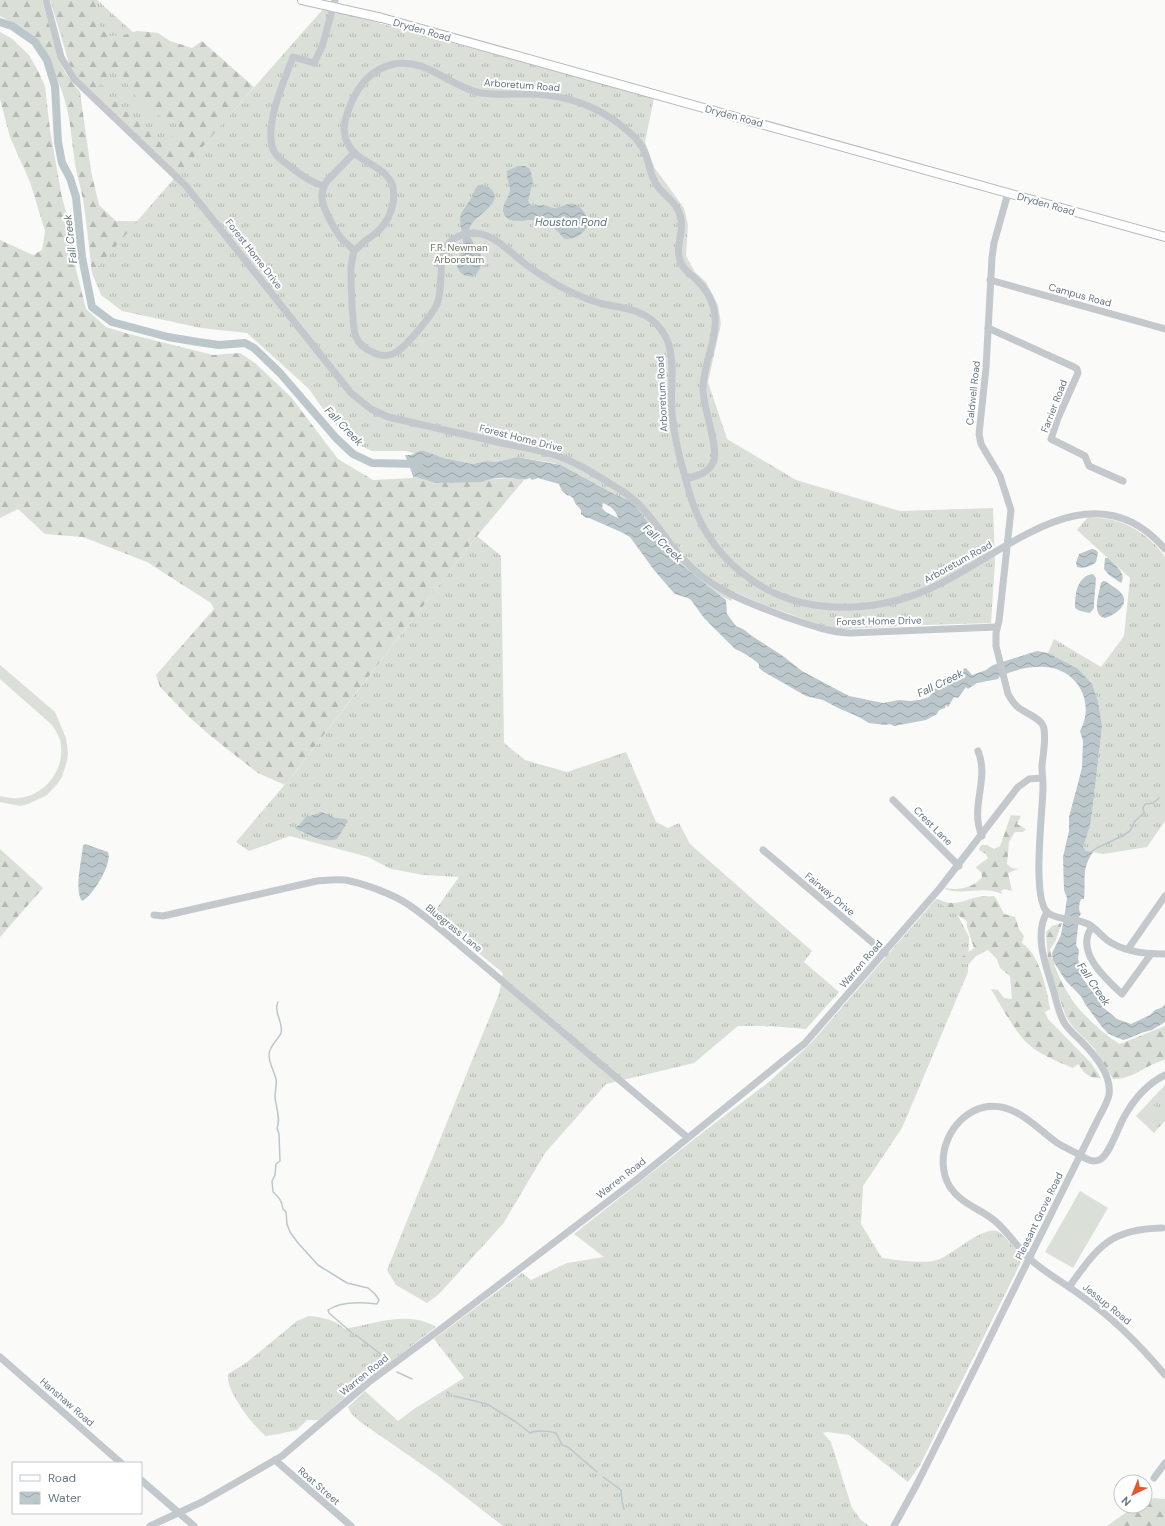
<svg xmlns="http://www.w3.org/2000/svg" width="1165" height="1526" viewBox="0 0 1165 1526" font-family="'DM Sans',sans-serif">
  <defs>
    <pattern id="grass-tufts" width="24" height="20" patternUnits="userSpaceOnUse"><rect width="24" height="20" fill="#dadfd7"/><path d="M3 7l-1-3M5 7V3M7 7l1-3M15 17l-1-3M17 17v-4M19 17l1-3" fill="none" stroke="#b4b9b4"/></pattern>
    <pattern id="forest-firs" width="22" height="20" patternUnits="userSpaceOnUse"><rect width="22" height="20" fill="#dadfd7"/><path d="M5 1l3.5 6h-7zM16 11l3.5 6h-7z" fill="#b4b9b4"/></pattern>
    <pattern id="water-waves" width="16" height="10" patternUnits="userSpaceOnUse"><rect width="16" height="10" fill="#bbc7cb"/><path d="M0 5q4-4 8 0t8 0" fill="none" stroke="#9ca6aa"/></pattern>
  </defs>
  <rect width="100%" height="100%" fill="#fafaf8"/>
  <!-- grass -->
  <g fill="url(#grass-tufts)">
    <polygon points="50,0 97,0 228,117 324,8 654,98 645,142 654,167 684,208 688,225 686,256 695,272 706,282 718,305 721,324 708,382 727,439 796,480 900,511 993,508 995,562 991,623 923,625 846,629 833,629 820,625 762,604 735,592 731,601 720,595 681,564 629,500 616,495 561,465 554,463 517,457 496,462 487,461 472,464 444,458 424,451 420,451 416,454 407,451 372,451 355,443 345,435 328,416 309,389 247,333 201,328 122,311 101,295 92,273 178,174 77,78 70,66"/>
    <path d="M1088,517C1096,518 1105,518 1113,520C1133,525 1153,539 1165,557V821L1147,847L1103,854L1086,851L1083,847L1090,826L1092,813L1102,727L1077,668L1048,653L1054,639L1101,667L1124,636L1130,578L1077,530Z"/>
    <polygon points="477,536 501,556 504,743 525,760 567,772 626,752 656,822 668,828 679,823 690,844 812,951 804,962 839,992 806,1029 769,1026 767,1027 764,1026 738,1026 694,1063 606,1084 545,1153 503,1224 439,1294 427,1303 396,1285 387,1270 499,994 503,973 432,915 459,877 424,875 391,869 368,857 290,836 249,851 236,842 293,775"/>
    <path d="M936,899L955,910L969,937L968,972L902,1128L863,1186L861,1224L882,1258C897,1260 926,1265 940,1259C953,1253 984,1226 997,1231C1004,1234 1017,1252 1023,1258L920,1465L908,1482L849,1435L828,1432L823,1433L831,1442L852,1508L861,1520L869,1526H503L437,1475L359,1421L351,1413L348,1407L365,1391L398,1421L414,1409L464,1378L434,1339L522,1273L531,1280L567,1263L604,1257L574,1234L693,1140L770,1081L811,1043Z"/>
    <polygon points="1165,1085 1165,1121 1154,1133 1136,1116"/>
    <path d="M309,1316C323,1317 335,1320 345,1329C374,1324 408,1310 436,1327L351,1392L319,1420H307L297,1430L278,1434L266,1436C253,1426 225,1390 228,1374L246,1363L297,1321Z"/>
  </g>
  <!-- forest -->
  <g fill="url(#forest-firs)">
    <path d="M0,0H42L59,60L66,74L80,92L91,171L99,205L116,221H138L92,273C89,249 87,224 83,200C81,188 77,176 75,164C72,143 71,122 65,101C57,69 30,31 0,16Z"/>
    <path d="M51,0H97L95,15L101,30L111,36L124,35L137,31L158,33L170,41L192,48L202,41L254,87L179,174L107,105L110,101L113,100L160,140L179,135V125C160,118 145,109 133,93C127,84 127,78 117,70L111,71L107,76L106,88L100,84L93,92L81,80L69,64L64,40Z"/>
    <polygon points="0,32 11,38 29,55 38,71 45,86 50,130 62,198 69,221 76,269 86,309 106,327 129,334 213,355 240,353 255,363 291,397 338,459 373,480 413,478 413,476 435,483 509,478 524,480 477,536 285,785 258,773 213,738 189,717 160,687 156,675 214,609 211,603 147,562 83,537 45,534 18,509 0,518 0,240 33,255 42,250 45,231 30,182 10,137 0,99"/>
    <path d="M1011,815L1021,816L1017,824L1026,829L1023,832H1015L1009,842L1007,864L1012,868L1018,869L1008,873L1012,891L1004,889L1001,891L1002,894C983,885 963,896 945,889L946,888C958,891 975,887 982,877L981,872L976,868C979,863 984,862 988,858L986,854L979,850L981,845H987L994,849L1000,846Z"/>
    <polygon points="0,849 43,888 0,937"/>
    <path d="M994,896L997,900L1004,914L1015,917L1019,929L1024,936L1022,943C1039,953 1047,990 1050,1009L1045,1012L1048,1019L1091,1063L1101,1078C1089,1079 1084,1073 1078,1064L1073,1068C1058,1062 1036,1053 1025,1041C1013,1028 1000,1004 991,989L998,990L1004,998L1012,999L1010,976L1000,968L997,959L988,950L976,956L969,964H961L962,957L974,948L967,927V921L936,901L937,899C955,907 961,901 978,897C983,896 989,897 994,896Z"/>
    <path d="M1062,923L1055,942L1050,949C1052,964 1066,993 1076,1005C1085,1017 1107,1037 1120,1044L1165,1026V1060C1146,1064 1133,1080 1113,1079L1094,1048L1073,1027L1066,1017L1048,963L1046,932L1052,926Z"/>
    <polygon points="1154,1498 1165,1499 1165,1526 1107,1526 1135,1506 1145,1506 1145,1501"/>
  </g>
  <!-- garden -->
  <g fill="#dadfd7">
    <path d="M0,665L55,712L66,738L68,753L67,761L62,777L58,783L47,795L28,804L20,806L0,802V796C6,797 12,799 18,798C46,796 67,767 60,740C58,734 55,729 51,724L0,679Z"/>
    <polygon points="1152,1103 1157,1108 1146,1120 1141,1115"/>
    <polygon points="1161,1111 1165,1116 1165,1118 1155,1128 1150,1123"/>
    <polygon points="1080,1191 1108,1208 1073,1268 1045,1252"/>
  </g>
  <!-- water -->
  <g fill="url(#water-waves)" fill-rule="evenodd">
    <path d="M518,166H525L530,169L533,181L528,201C529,203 529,204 532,205C536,206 540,205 544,205C549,206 552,209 556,208C562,207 567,203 574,204C582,206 592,220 586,228C581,236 574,239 565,239C557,232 557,228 546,224C542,222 536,221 531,220C522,220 505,225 503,210C503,202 510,197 510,189C510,183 506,178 507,171Z"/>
    <path d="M481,185C486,186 489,186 492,190C504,205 471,216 469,230C467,243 494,255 475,275C466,278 461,275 457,267C457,259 462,252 463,243C464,233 457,222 462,212C465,207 469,202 472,197C475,191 474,187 481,185Z"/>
    <path d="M420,451H424L444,458L472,464L487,461L496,462L517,457L561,465L616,495L629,500L636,507L681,564L726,600L727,614L736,626L743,629L752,636L783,656L802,671L849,696L883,703L899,700L910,701L919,700L929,697L937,686L947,681L950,682C956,677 957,670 966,668L972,675L986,670L993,665L1037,651L1048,653L1077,668L1092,684L1098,702L1102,727L1092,813L1090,826L1083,847L1086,851L1093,852C1081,869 1086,880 1084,899H1081C1079,905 1078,909 1081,914L1079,917L1076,945L1079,950L1078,959L1081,966V976L1105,1009L1117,1019L1131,1024L1150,1015L1155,1010L1163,1007L1165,1004V1022L1152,1030L1141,1033L1127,1039L1123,1040L1109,1034L1102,1027L1085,1004L1081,996L1066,981L1053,961L1052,953L1061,935L1065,912L1067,898L1064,890L1063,857L1069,831V817L1082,768L1083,741L1080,731C1096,702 1077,669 1045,667C1029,666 1015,670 1000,676L998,679L977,683L968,689L966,687L958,698L954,697L948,707L946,705L945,708L939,710L937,714L926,720L894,726L890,724L885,725L869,723L859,717L838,708L823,700L806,696L764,672L759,668V664C751,657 744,653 735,649L704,618L691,600L688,598L675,594L673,592L654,570L630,537L621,532L589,518H586L581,514V510L575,503L573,498L569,495L568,496L562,491L559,484L538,478L532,480L530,478C523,481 518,479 511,478C503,477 489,478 482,482L435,483L413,476L405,455H411ZM603,503C610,506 616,510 618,518L606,512L602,508Z"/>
    <path d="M1092,549L1096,550L1098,553L1096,562C1091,566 1084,569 1077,567L1076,563L1079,554Z"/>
    <path d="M1105,558H1108C1114,564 1128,574 1121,583L1109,575L1104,569Z"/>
    <path d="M1093,574L1096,578L1094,603V608L1090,613L1080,611L1075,608C1075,594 1077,576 1093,574Z"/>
    <path d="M1103,581H1105C1110,585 1117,588 1121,593C1131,604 1115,615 1105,618C1091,615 1099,594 1101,583Z"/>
    <path d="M322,812L335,818L346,819L348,821L337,839C320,844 310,834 296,829L295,827L299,825L306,817Z"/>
    <path d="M85,844L108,852C113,863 92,897 82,901C74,889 82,859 83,845Z"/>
  </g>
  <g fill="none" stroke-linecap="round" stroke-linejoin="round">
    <!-- stream -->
    <g stroke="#bbc7cb" stroke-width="1.5">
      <polyline points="1091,852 1097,848 1122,836 1130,831 1135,821 1144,813 1143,808 1145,804 1153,803 1159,798"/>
      <path d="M278,1002C273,1013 284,1022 281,1033C278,1040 269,1046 269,1055C269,1063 274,1071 276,1079C277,1085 275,1091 275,1097C276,1107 281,1120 277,1128L279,1134L280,1161L276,1164L275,1175L272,1181L273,1192C279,1197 282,1201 283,1209L286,1212L287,1224L290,1232L298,1243L318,1265L347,1283L368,1288L375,1294L379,1300L377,1304C362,1302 341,1301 328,1310L329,1313L352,1333"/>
      <polyline points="356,1335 383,1356 387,1362"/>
      <polyline points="397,1372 412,1379"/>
      <polyline points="447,1392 449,1393"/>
      <path d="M454,1396L487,1404L516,1422L530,1433C536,1430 549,1431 556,1433L562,1445L568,1447L597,1472"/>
      <polyline points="603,1477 621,1490 622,1501 624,1509"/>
    </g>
    <!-- river -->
    <polyline stroke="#bbc7cb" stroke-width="8" points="0,22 12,26 35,42 47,60 55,86 58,142 62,163 70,178 76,197 82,257 92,307 112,322 168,337 198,342 219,345 245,343 254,348 280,373 336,438 353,454 372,463 419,464"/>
    <defs>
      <polyline id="major" points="302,0 382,18 1165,237"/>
    </defs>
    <!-- major casing -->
    <use href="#major" stroke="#b5babe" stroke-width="10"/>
    <!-- minor -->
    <g stroke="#c3c8cc" stroke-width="7">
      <path d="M46,0L61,57L74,79L186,186L351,393L371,409L388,417C426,426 464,434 502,443C520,447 538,449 555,455C579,463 601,478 622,491C648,507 662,536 682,558C710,589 748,603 786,617C807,624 827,632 850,633L996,627"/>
      <path d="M354,153L327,181C317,196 324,208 331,222C334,227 337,233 341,238C345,243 350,245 354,251C353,257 351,263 351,269C351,283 352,326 356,337C359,344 367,350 374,353C382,357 391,356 398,351C407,345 433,314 437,304C447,279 429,238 471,233C493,231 511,254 528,266C550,282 573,295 599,303C611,306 623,307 635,311C651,316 664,329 669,345C675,366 670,391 672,413C674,433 678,453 684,473C687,485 690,497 695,509C714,559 761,597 814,605C852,611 894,605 929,589C1002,557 1091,463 1165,549"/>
      <path d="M323,186C311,182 302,176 292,168C284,162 274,156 272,146C266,120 284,81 293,57L314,63L322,47L335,0"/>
      <path d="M1008,193L994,243L992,257L986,368L979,434L981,444L1000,476L1011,510L999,621L996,633V646L1008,694C1011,699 1014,705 1019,708C1027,714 1043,719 1044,729C1046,741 1043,754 1042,766C1042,773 1043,780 1043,787C1043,810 1031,899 1048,913C1059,921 1076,918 1088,924C1096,928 1100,935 1107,940C1123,952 1145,954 1165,954"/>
      <path d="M354,251C358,248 360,245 364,242C370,237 376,234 381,228C393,215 400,189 386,175C374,163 356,160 348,144C341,131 345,118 350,106C358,85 371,69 394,64C427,58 450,87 481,93C496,95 511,94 526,94C565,94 600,106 629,132C636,138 642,145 645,153C650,165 650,177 658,187C667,198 678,203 681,219C684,234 674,247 681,263C684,270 690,274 696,279C705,288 711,297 714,309C720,336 703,362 703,389C703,408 718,445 714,460C710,473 697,476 686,479"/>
      <polyline points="990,280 1165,329"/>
      <polyline points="988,328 1074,367 1077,369 1078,373 1058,418 1051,439 1085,456 1089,466 1123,481"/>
      <path d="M978,751C990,780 969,807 982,836"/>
      <polyline points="893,800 959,866"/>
      <polyline points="763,850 885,953"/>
      <path d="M154,915L163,916L317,881C327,880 336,879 345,880C363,883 395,895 409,905C421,913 433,923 444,932L687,1137"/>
      <path d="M1092,927C1074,951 1106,979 1122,994L1151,954"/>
      <polyline points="1128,949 1165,896"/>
      <path d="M1165,1075C1149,1083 1136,1097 1127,1112C1119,1123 1110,1156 1099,1160C1091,1163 1085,1158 1078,1154C1071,1150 1063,1147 1056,1142C1035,1127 1015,1102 985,1107C951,1114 932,1158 950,1187C961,1204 981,1209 995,1221C1008,1232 1017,1247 1029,1258C1045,1273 1066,1284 1083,1297C1114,1319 1141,1346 1165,1375"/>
      <path d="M1069,1287C1098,1247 1109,1229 1162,1228"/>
      <polyline points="0,1357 121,1463"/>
      <polyline points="275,1460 351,1526"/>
      <polyline points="1154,1478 1165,1463"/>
      <polyline points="141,1480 194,1526"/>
      <polyline points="150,1526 202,1502 282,1456 369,1382 438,1331 636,1180 805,1043 940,888 1018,787 1029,779 1042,778"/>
      <path d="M894,1526L917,1484L978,1362L1099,1117C1103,1110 1107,1103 1109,1095C1112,1075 1095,1055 1082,1042C1076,1036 1070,1031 1065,1024C1059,1015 1057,1003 1054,992C1047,969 1033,936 1047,912"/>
    </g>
    <!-- major -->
    <use href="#major" stroke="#fff" stroke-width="8"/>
  </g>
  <g text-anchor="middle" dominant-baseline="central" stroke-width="4" stroke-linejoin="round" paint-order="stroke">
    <!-- street labels -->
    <g font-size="10" fill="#657683" stroke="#fff">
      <text transform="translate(422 30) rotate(16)">Dryden Road</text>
      <text transform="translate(522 85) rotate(4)">Arboretum Road</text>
      <text transform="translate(734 116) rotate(15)">Dryden Road</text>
      <text transform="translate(1046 204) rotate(16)">Dryden Road</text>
      <text transform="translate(254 254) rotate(52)">Forest Home Drive</text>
      <text transform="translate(1080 295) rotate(15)">Campus Road</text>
      <text transform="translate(973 393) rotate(-84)">Caldwell Road</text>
      <text transform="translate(662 394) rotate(-93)">Arboretum Road</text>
      <text transform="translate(1054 406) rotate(-69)">Farrier Road</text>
      <text transform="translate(521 438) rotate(14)">Forest Home Drive</text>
      <text transform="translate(958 562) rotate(-29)">Arboretum Road</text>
      <text transform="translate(879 621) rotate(-1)">Forest Home Drive</text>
      <text transform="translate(933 826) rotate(45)">Crest Lane</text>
      <text transform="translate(830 894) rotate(40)">Fairway Drive</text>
      <text transform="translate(454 928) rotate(39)">Bluegrass Lane</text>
      <text transform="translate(861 964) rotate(-49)">Warren Road</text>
      <text transform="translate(621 1178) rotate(-38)">Warren Road</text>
      <text transform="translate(1039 1216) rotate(-64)">Pleasant Grove Road</text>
      <text transform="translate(1107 1304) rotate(39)">Jessup Road</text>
      <text transform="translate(364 1375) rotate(-39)">Warren Road</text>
      <text transform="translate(67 1402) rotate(41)">Hanshaw Road</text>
      <text transform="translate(319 1486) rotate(41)">Roat Street</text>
    </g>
    <!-- park labels -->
    <g font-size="10" fill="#687a64" stroke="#fff">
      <text x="459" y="247">F.R. Newman<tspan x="459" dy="12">Arboretum</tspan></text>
    </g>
    <!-- water labels -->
    <g font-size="11" font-style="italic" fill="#60757c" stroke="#fff">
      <text x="571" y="222">Houston Pond</text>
      <text transform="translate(70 239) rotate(-97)">Fall Creek</text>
      <text transform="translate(344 426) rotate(46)">Fall Creek</text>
      <text transform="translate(663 543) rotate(43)">Fall Creek</text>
      <text transform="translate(940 683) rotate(-26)">Fall Creek</text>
      <text transform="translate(1094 984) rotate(56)">Fall Creek</text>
    </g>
  </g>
  <!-- legend -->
  <rect x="12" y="1462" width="130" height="52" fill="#ffffff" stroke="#c1c8cd"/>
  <rect x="20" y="1475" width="20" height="6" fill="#ffffff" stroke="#c1c8cd"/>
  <text x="48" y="1482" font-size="12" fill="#657683">Road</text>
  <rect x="20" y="1492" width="20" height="12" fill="url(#water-waves)" stroke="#c1c8cd"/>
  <text x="48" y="1502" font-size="12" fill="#657683">Water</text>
  <!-- north arrow -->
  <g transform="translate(1133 1494) rotate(223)"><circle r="19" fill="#ffffff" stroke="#c1c8cd"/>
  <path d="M0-3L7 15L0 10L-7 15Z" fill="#e4572e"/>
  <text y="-6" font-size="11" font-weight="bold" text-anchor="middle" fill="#657683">N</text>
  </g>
</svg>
